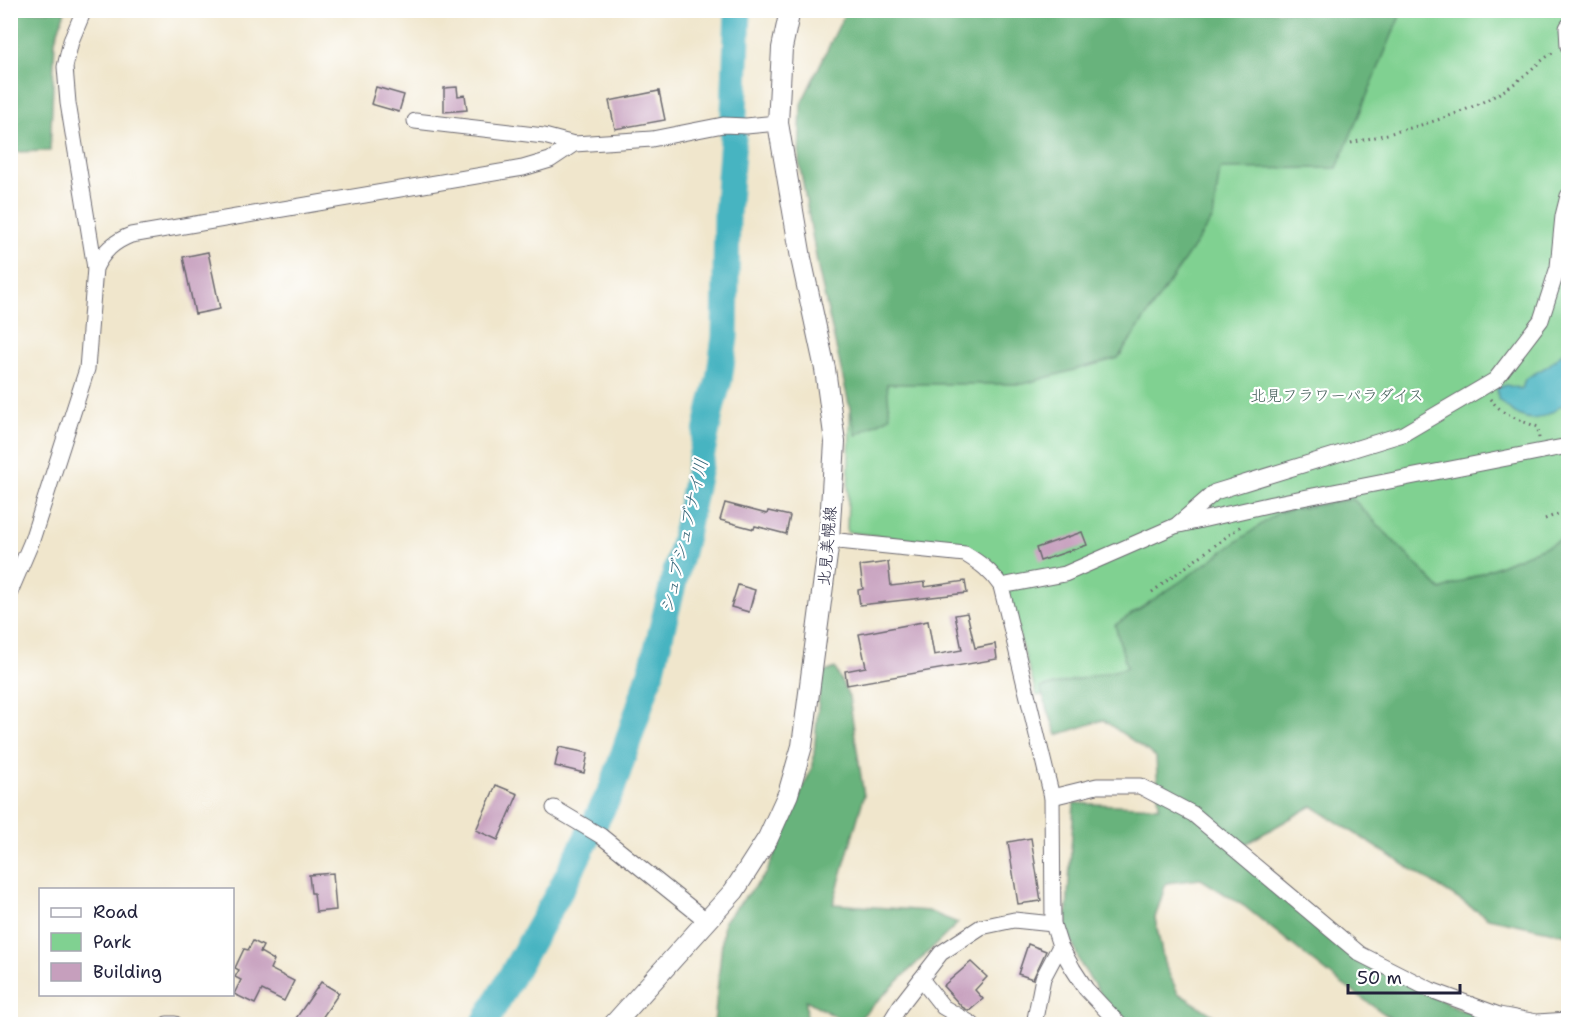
<svg xmlns="http://www.w3.org/2000/svg" width="1579" height="1035" viewBox="0 0 1579 1035" font-family="'Shantell Sans','Klee One',sans-serif">
  <rect width="100%" height="100%" fill="#fff"/>
  <filter id="ink" filterUnits="userSpaceOnUse"><feTurbulence type="fractalNoise" baseFrequency=".0167" numOctaves="2"/><feDisplacementMap in="SourceGraphic" scale="12" xChannelSelector="R" yChannelSelector="G"/><feConvolveMatrix kernelMatrix="1 2 1 2 8 2 1 2 1" color-interpolation-filters="sRGB"/></filter>
  <filter id="wash" filterUnits="userSpaceOnUse"><feTurbulence type="fractalNoise" baseFrequency=".008" numOctaves="4" result="noise"/><feDisplacementMap in="SourceGraphic" scale="24" xChannelSelector="R" yChannelSelector="G"/><feGaussianBlur stdDeviation="1.35" result="paint"/><feColorMatrix in="noise" values="0 0 0 0 0 0 0 0 0 0 0 0 0 0 0 0 0 1.4 0 .05"/><feComposite in="paint" operator="in"/></filter>
  <g filter="url(#wash)">
    <rect width="100%" height="100%" fill="#f0e6cc"/>
    <!-- green -->
    <polygon fill="#80d191" stroke="#517a66" stroke-width="1.5" points="1328,11 1568,11 1568,579 1131,680 1037,696 1000,573 970,550 935,543 847,532 851,385"/>
    <!-- forest -->
    <g fill="#68b37b" stroke="#456a5b" stroke-width="1.5">
      <polygon points="10,11 65,11 55,40 50,151 11,152"/>
      <polygon points="846,11 846,10 1402,11 1337,168 1220,169 1213,218 1118,358 1023,384 887,384 890,417 856,435 818,268 799,161 801,104"/>
      <polygon points="1353,499 1441,590 1568,537 1568,935 1488,918 1312,806 1242,846 1339,946 1458,1009 1528,1024 1399,1024 1339,982 1244,906 1201,879 1166,883 1155,918 1164,963 1178,993 1227,1024 1131,1024 1105,1001 1081,965 1066,927 1074,803 1159,807 1156,757 1103,720 1057,735 1040,688 1127,668 1115,625 1177,584 1279,512"/>
      <polygon points="835,668 849,697 864,796 833,904 928,911 958,923 854,1024 849,1024 806,1000 807,1024 714,1024 724,921 766,874 813,765 821,674"/>
    </g>
    <!-- water -->
    <path fill="#46b4c1" stroke="#346b7e" stroke-width="1.5" d="M1568,348V401C1539,423 1526,427 1498,399L1497,388L1506,385L1522,389L1525,379L1548,366Z"/>
    <g fill="none" stroke-linecap="round" stroke-linejoin="round">
      <!-- river -->
      <polyline stroke="#46b4c1" stroke-width="27" points="484,1024 561,889 612,789 652,669 684,540 712,404 719,380 725,337 727,215 733,139 738,10"/>
    </g>
    <g id="blocks">
      <!-- building -->
      <g fill="#c69fbd">
        <polygon points="376,87 404,95 399,112 371,104"/>
        <polygon points="457,87 458,96 465,95 467,110 444,112 444,88"/>
        <polygon points="659,91 665,120 615,129 609,101"/>
        <polygon points="208,252 220,309 195,314 183,257"/>
        <polygon points="725,503 767,514 768,511 790,516 786,534 755,526 754,529 720,520"/>
        <polygon points="1082,532 1087,545 1040,561 1036,548"/>
        <polygon points="888,562 891,586 925,582 925,587 965,581 967,593 860,605 858,590 863,589 860,566"/>
        <polygon points="738,585 755,590 749,612 731,607"/>
        <polygon points="967,613 975,648 995,644 997,659 847,685 845,671 866,667 859,634 928,621 934,655 962,650 955,615"/>
        <polygon points="559,747 588,753 584,773 555,766"/>
        <polygon points="496,785 518,794 498,840 476,830"/>
        <polygon points="1031,838 1041,901 1018,904 1008,842"/>
        <polygon points="333,873 336,910 316,912 314,893 311,893 309,875"/>
        <polygon points="253,941 263,946 260,952 274,960 270,969 294,981 284,1001 262,990 255,1004 234,994 241,980 235,977 239,970 235,968 244,949 248,950"/>
        <polygon points="1028,944 1046,951 1033,979 1018,974"/>
        <polygon points="971,962 987,977 975,990 983,999 969,1011 962,1007 943,986"/>
        <polygon points="321,982 339,993 318,1024 292,1024"/>
      </g>
    </g>
  </g>
  <g filter="url(#ink)">
    <use href="#blocks" fill-opacity="0" stroke="#6a676e" stroke-width="1.5"/>
    <g fill="none" stroke-linecap="round" stroke-linejoin="round">
      <defs>
        <g id="minor">
          <polyline points="1568,26 1567,28 1568,46"/>
          <polyline points="415,121 544,136 574,144"/>
          <path d="M95,268C104,251 113,242 131,235L523,168L550,160L574,144L652,139L723,125L746,126L778,123"/>
          <polyline points="1178,524 1215,492 1403,434 1495,380 1541,320 1558,267 1563,216 1568,196"/>
          <path d="M829,540L965,554C980,563 991,571 1001,586L1052,797L1053,924L1060,946L1073,969L1086,989L1119,1024"/>
          <polyline points="1001,586 1065,574 1175,526 1272,504 1568,446"/>
          <polyline points="10,592 31,543 87,369 95,268 68,103 65,67 71,41 84,10"/>
          <polyline points="1052,797 1097,786 1140,786 1193,814 1360,954 1431,990 1499,1015 1537,1022 1568,1020"/>
          <polyline points="554,808 601,836 707,921"/>
          <polyline points="921,979 943,1007 972,1024"/>
          <polyline points="167,1024 175,1024"/>
          <polyline points="889,1024 900,1006 941,953 981,927 1014,920 1053,924"/>
          <polyline points="1034,1024 1043,978 1060,946"/>
        </g>
        <polyline id="major" points="614,1024 734,891 768,838 788,794 802,746 829,540 835,442 825,369 801,258 778,123 782,48 790,10"/>
      </defs>
      <!-- minor casing -->
      <use href="#minor" stroke="#6a676e" stroke-width="17"/>
      <!-- major casing -->
      <use href="#major" stroke="#6a676e" stroke-width="22"/>
      <!-- path -->
      <g stroke="#6a676e" stroke-width="3" stroke-dasharray="1.5 4.5" stroke-linecap="butt">
        <path d="M1351,143C1403,130 1456,119 1503,91C1522,80 1536,63 1554,52"/>
        <path d="M1490,399C1503,415 1519,420 1538,427L1539,439"/>
        <polyline points="1545,519 1568,510"/>
        <polyline points="1152,592 1241,526"/>
      </g>
      <!-- minor -->
      <use href="#minor" stroke="#fff" stroke-width="15"/>
      <!-- major -->
      <use href="#major" stroke="#fff" stroke-width="20"/>
    </g>
  </g>
  <g text-anchor="middle" dominant-baseline="central" stroke-width="4.5" stroke-linejoin="round" paint-order="stroke">
    <!-- park labels -->
    <g font-size="16" fill="#435f59" stroke="#fff">
      <text x="1337" y="395">北見フラワーパラダイス</text>
    </g>
    <!-- street labels -->
    <g font-size="16" fill="#22223b" stroke="#fff">
      <text transform="translate(827 546) rotate(-85)">北見美幌線</text>
    </g>
    <!-- water labels -->
    <g font-size="18" font-style="italic" fill="#326477" stroke="#fff">
      <text transform="translate(684 536) rotate(-77)">シュブシュブナイ川</text>
    </g>
  </g>
  <!-- margin -->
  <rect width="1579" height="1035" fill="none" stroke="#fff" stroke-width="36"/>
  <!-- legend -->
  <rect x="39" y="888" width="195" height="108" fill="#ffffff" stroke="#a7a7b1" stroke-width="1.5"/>
  <rect x="51" y="908" width="30" height="9" fill="#ffffff" stroke="#a7a7b1" stroke-width="1.5"/>
  <text x="93" y="918" font-size="18" fill="#22223b">Road</text>
  <rect x="51" y="933" width="30" height="18" fill="#80d191" stroke="#a7a7b1" stroke-width="1.5"/>
  <text x="93" y="948" font-size="18" fill="#22223b">Park</text>
  <rect x="51" y="963" width="30" height="18" fill="#c69fbd" stroke="#a7a7b1" stroke-width="1.5"/>
  <text x="93" y="978" font-size="18" fill="#22223b">Building</text>
  <!-- scale -->
  <path d="M1348 984v9h112v-9" fill="none" stroke="#22223b" stroke-width="3"/>
  <text x="1357" y="984" font-size="18" fill="#22223b" stroke="#ffffff" stroke-width="4.5" paint-order="stroke">50 m</text>
</svg>
